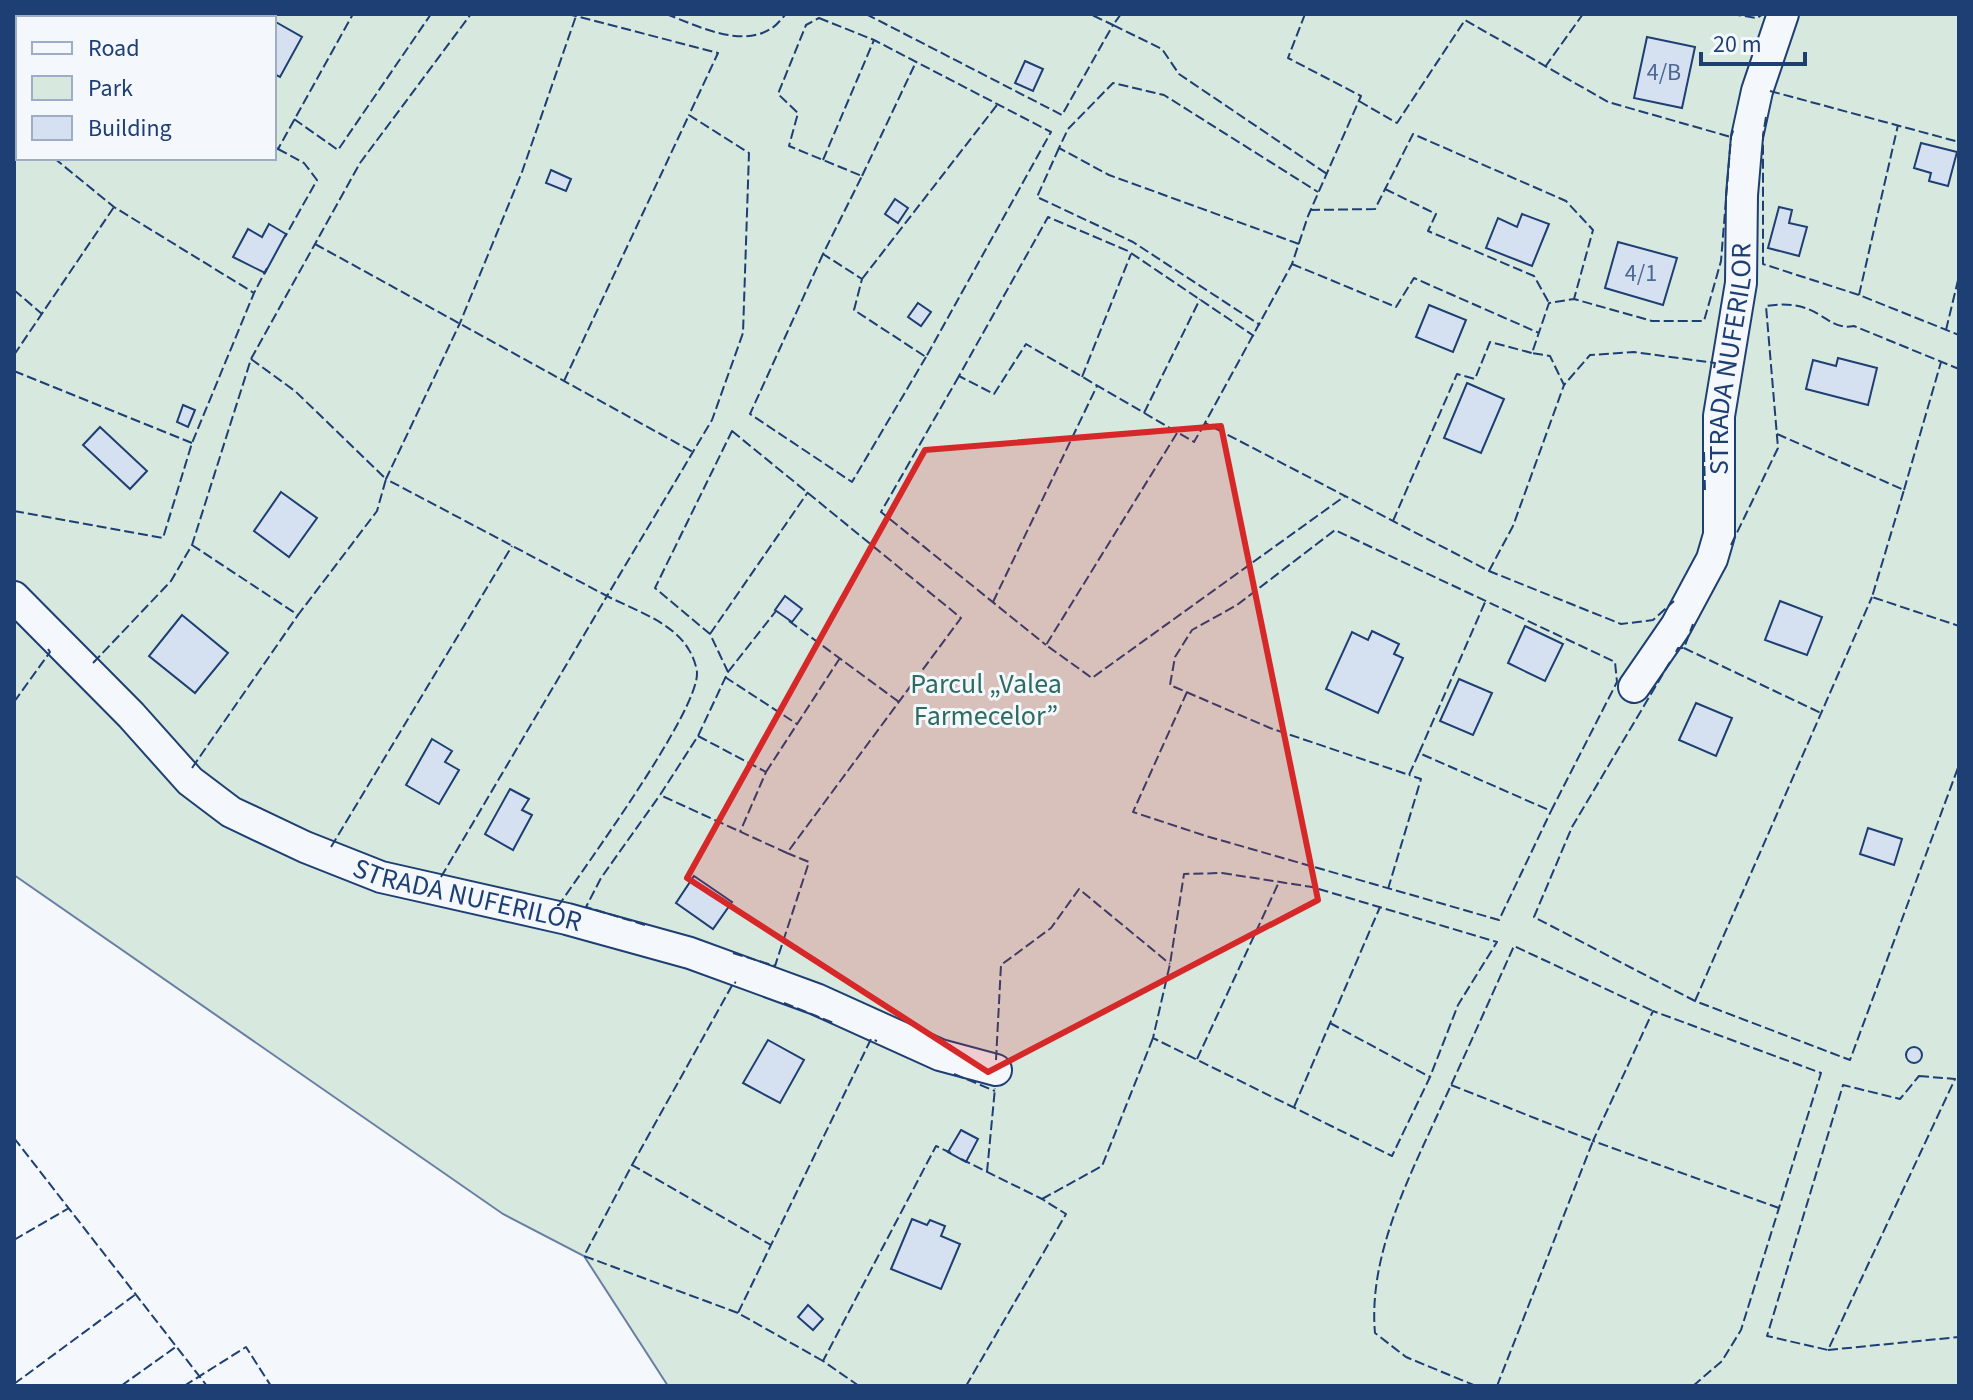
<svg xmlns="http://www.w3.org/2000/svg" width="1973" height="1400" viewBox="0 0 1973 1400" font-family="'Source Sans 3',sans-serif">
  <rect width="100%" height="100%" fill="#f4f7fb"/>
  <!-- green -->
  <path fill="#d7e8df" stroke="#687fa3" stroke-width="2" fill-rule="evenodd" d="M14,14H1959V1386H668L584,1256L503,1214L14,875ZM18,18H274V158H18Z"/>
  <!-- building -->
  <g fill="#d5e0f0" stroke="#1d3f73" stroke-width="2">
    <polygon points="274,21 302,37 280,77 274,74"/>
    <polygon points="1647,37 1695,47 1682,108 1634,98"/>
    <polygon points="1025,61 1043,69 1033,91 1015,83"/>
    <polygon points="1921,143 1957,152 1948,186 1929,181 1931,173 1914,168"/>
    <polygon points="551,170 571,179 566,191 546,183"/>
    <polygon points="895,199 908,208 898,223 885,214"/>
    <polygon points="1779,207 1792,210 1789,223 1807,227 1799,256 1768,248"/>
    <polygon points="1522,214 1549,224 1532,266 1486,248 1498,218 1517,227"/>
    <polygon points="269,224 286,234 265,273 233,257 248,229 262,237"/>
    <polygon points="1618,242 1677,258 1663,305 1605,288"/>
    <polygon points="918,303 931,312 921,326 908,317"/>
    <polygon points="1429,305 1466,320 1453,352 1416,337"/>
    <polygon points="1838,358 1877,368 1868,405 1806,389 1813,360 1836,366"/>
    <polygon points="1467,383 1504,399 1481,453 1444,438"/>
    <polygon points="183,405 195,410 188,427 177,422"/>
    <polygon points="100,427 147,471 130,489 83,445"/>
    <polygon points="281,492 317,518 289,557 254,531"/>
    <polygon points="785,596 802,609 792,622 775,610"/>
    <polygon points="1780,601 1822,617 1807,655 1765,640"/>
    <polygon points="182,615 228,653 195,693 149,656"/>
    <polygon points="1525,626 1563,644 1545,681 1508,663"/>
    <polygon points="1372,631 1399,644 1394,654 1403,658 1378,713 1326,689 1352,632 1368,640"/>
    <polygon points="1459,679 1492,693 1473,735 1440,721"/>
    <polygon points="1696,703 1732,718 1716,756 1679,740"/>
    <polygon points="432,739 452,751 445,762 459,770 439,804 406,785"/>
    <polygon points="510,789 529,799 522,810 532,815 513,850 485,834"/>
    <polygon points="1868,828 1902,839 1894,865 1860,854"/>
    <polygon points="694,876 732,902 713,929 676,903"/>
    <polygon points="768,1040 804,1060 780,1103 743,1083"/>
    <circle cx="1914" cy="1055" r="8"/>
    <polygon points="961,1130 978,1139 966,1162 948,1152"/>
    <polygon points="912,1219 927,1225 930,1220 945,1226 941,1236 960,1244 941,1289 891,1269"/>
    <polygon points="808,1305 823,1319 813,1330 798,1317"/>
  </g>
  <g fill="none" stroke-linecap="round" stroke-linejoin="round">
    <defs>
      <g id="street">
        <path id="s1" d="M14,597L131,715L190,781L231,812L305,847L381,877L567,919L690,953L816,999L940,1055L996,1070"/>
        <path id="s2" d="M1634,687L1676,626L1712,559L1719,535V416L1741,283L1742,195L1747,137L1757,91L1783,14"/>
      </g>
    </defs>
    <!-- street casing -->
    <use href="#street" stroke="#1d3f73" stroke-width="34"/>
    <!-- street -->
    <use href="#street" stroke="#f4f7fb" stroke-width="30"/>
    <!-- fence -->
    <g stroke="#1d3f73" stroke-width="2" stroke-dasharray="10 4" stroke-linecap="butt">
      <polyline points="75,14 84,18"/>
      <polyline points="567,14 576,16 718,53 689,115 749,153 743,333 712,420 607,596 386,479 460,323 522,172 576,16"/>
      <path d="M666,14C696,25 741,49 772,28C777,25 782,18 786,14"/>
      <polyline points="866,14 1062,115 1113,25 1090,14"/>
      <polyline points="1121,14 1113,25 1162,49 1179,74 1327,174"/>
      <polyline points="1305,14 1288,58 1361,96 1308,216 1292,264 1205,423 1489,571 1621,624 1653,620 1674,601"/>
      <polyline points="1731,14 1757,18 1763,14"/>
      <polyline points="142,18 145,14"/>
      <polygon points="819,18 874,40 1051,132 926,357 854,310 862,279 823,254 862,176 789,146 798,113 778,94 806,25"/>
      <polyline points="14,30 18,31"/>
      <polyline points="1545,67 1583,14"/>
      <polyline points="1770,91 1959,142"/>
      <polyline points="1359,101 1397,123 1465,20 1608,102 1731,137"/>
      <polyline points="1766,117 1763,135 1763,264 1859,295 1959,335"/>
      <polyline points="294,119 338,150 431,14"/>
      <polyline points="14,147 18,148"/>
      <polyline points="274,147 278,149 353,14"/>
      <polyline points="1059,148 1037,197 1133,242 1260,325"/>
      <polyline points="278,149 304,163 317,180 285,237"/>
      <polyline points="54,158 114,207 254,293"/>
      <polyline points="823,160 874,40"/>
      <polyline points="862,176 916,62"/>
      <polyline points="1385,189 1436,214 1428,231 1534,276 1549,303"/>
      <polyline points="1310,210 1375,209 1413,134 1566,201 1593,230 1574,299"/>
      <polyline points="315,244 693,452"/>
      <polyline points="1299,244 1109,175 1059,148 1068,129 1113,83 1164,95 1318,192"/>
      <polyline points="823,254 750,414 852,482 926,357"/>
      <polyline points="1292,264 1396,307 1414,278 1539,333"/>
      <polyline points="862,279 997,105"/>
      <polyline points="14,290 42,314"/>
      <polyline points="1859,295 1898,125"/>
      <polyline points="1946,330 1959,276"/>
      <polyline points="14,355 114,207"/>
      <polyline points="251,359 360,163 471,14"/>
      <polyline points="1714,368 1715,363 1634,352 1590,355 1564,385 1550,356 1532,353 1549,303 1574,299 1652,321 1704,321 1721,261 1731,137 1734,128"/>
      <polyline points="14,371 192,443"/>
      <polyline points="959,376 881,512 1046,645"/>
      <polyline points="1082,377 1131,254"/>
      <polyline points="564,381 689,115"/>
      <polyline points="1144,413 1200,299"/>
      <polyline points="1205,423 1194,442 1026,344 994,394 959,376 1048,217 1128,251 1254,336"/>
      <polygon points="732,431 961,618 787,853 660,795 698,736 728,672 710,634 655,588"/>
      <polyline points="1177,433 1046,645 1092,678 1345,496"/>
      <polyline points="1777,434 1904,490 1872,597 1959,626"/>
      <polyline points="1704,452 1705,492"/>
      <polyline points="1904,490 1941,362"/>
      <polyline points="14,511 163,538 192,443 254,293 267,268"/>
      <polyline points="1393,521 1457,374 1475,379 1490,342 1532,353"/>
      <path d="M1731,545L1778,448L1766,306C1783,303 1802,304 1818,314C1831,321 1837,329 1854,326L1959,369"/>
      <polyline points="1489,571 1513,526 1564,385"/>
      <polyline points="993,602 1097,386"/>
      <polyline points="789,621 899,702"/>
      <polyline points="710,634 808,492"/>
      <polyline points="1684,648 1821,713"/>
      <polyline points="1676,652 1678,648 1684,648 1693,624"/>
      <polyline points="1670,662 1572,827 1534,917 1695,1001 1850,1060 1959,765"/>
      <polyline points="93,663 171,581 192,545 251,359 295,391 386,479 377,511 298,615 192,545"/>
      <polyline points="728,672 776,611"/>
      <polyline points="725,677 797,724"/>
      <polyline points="1187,692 1133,812 1206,836 1499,920 1551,811"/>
      <polyline points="14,702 50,652 48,649"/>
      <polyline points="698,736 766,772 740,832"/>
      <polyline points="1419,753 1409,775 1270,728 1170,685 1175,657 1192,630 1237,605 1335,530 1615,662 1617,682 1551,811 1419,753 1486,600"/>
      <polyline points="192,768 298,615"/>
      <polyline points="766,772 840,658"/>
      <polyline points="331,847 512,546"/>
      <polygon points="1222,873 1312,887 1497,942 1458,1005 1430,1077 1392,1156 1153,1038 1170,964 1184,874"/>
      <path d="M441,877L607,596C634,610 673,622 689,650C692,654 697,667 697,673C698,712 586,865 559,905H556"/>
      <polyline points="1388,889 1421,779 1409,775"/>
      <polyline points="645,925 586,907 601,878 660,795"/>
      <polyline points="733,953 775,966 809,862 787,853"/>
      <polyline points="1695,1001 1872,597"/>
      <polyline points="784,1003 836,1024"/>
      <polyline points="1330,1023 1430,1077"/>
      <polyline points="1197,1059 1279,882"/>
      <polyline points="996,1060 1001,965 1051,928 1079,889 1170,964"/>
      <polyline points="954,1074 995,1091"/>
      <polygon points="1919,1076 1955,1079 1828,1350 1767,1336 1843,1085 1900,1099"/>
      <polyline points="1451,1085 1593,1141 1497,1386"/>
      <polyline points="1294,1107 1380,907"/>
      <polyline points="14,1138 207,1386"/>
      <polyline points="961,1159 1042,1199 1066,1214 966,1386"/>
      <polyline points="632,1165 734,982 736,983"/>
      <polyline points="987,1172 995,1088"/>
      <polyline points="1042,1199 1102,1166 1153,1038"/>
      <polyline points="14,1240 69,1208"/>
      <polyline points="738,1313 584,1256 632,1165 771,1245"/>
      <polyline points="1828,1350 1959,1337"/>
      <polyline points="823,1361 738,1313 871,1039 877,1041"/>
      <polyline points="14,1384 136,1294"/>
      <polyline points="121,1386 177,1346"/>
      <polyline points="184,1386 246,1347 271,1386"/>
      <polyline points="859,1386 823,1361 936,1146 951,1153"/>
      <path d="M1476,1386L1406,1357L1375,1333C1368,1254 1410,1176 1441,1107C1466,1053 1490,999 1514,946L1653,1011"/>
      <polyline points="1693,1386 1722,1361 1741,1330 1821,1073 1653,1011 1593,1141 1779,1208"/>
    </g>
  </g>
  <!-- marked area -->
  <path fill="#d62828" fill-opacity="0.2" stroke="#d62828" stroke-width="6" stroke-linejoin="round" d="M1221,426L1318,900L988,1072L687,878L925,450Z"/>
  <g text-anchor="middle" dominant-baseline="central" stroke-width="6" stroke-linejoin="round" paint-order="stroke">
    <!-- number labels -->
    <g font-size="24" fill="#4b6792">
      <text x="1664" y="72">4/B</text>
      <text x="1641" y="273">4/1</text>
    </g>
    <!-- street labels -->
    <g font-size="28" fill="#1d3f73" stroke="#f4f7fb">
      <text stroke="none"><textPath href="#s2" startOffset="352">STRADA NUFERILOR</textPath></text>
      <text stroke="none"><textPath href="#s1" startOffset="558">STRADA NUFERILOR</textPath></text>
    </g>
    <!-- park labels -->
    <g font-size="28" fill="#2c6c60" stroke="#f4f7fb">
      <text x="986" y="684">Parcul „Valea<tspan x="986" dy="32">Farmecelor”</tspan></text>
    </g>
  </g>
  <!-- border -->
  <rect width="1973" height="1400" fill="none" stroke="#1d3f73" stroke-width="32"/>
  <!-- legend -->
  <rect x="16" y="16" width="260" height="144" fill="#f4f7fb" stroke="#9eadc5" stroke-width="2"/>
  <rect x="32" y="42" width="40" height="12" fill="#f4f7fb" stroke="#9eadc5" stroke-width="2"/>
  <text x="88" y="56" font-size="24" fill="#1d3f73">Road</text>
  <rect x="32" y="76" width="40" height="24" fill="#d7e8df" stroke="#9eadc5" stroke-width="2"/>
  <text x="88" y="96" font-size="24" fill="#1d3f73">Park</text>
  <rect x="32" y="116" width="40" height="24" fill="#d5e0f0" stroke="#9eadc5" stroke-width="2"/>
  <text x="88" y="136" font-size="24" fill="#1d3f73">Building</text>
  <!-- scale -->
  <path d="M1701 52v12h104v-12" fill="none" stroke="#1d3f73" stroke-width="4"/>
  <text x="1713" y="52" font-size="24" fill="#1d3f73" stroke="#f4f7fb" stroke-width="6" paint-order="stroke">20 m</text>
</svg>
